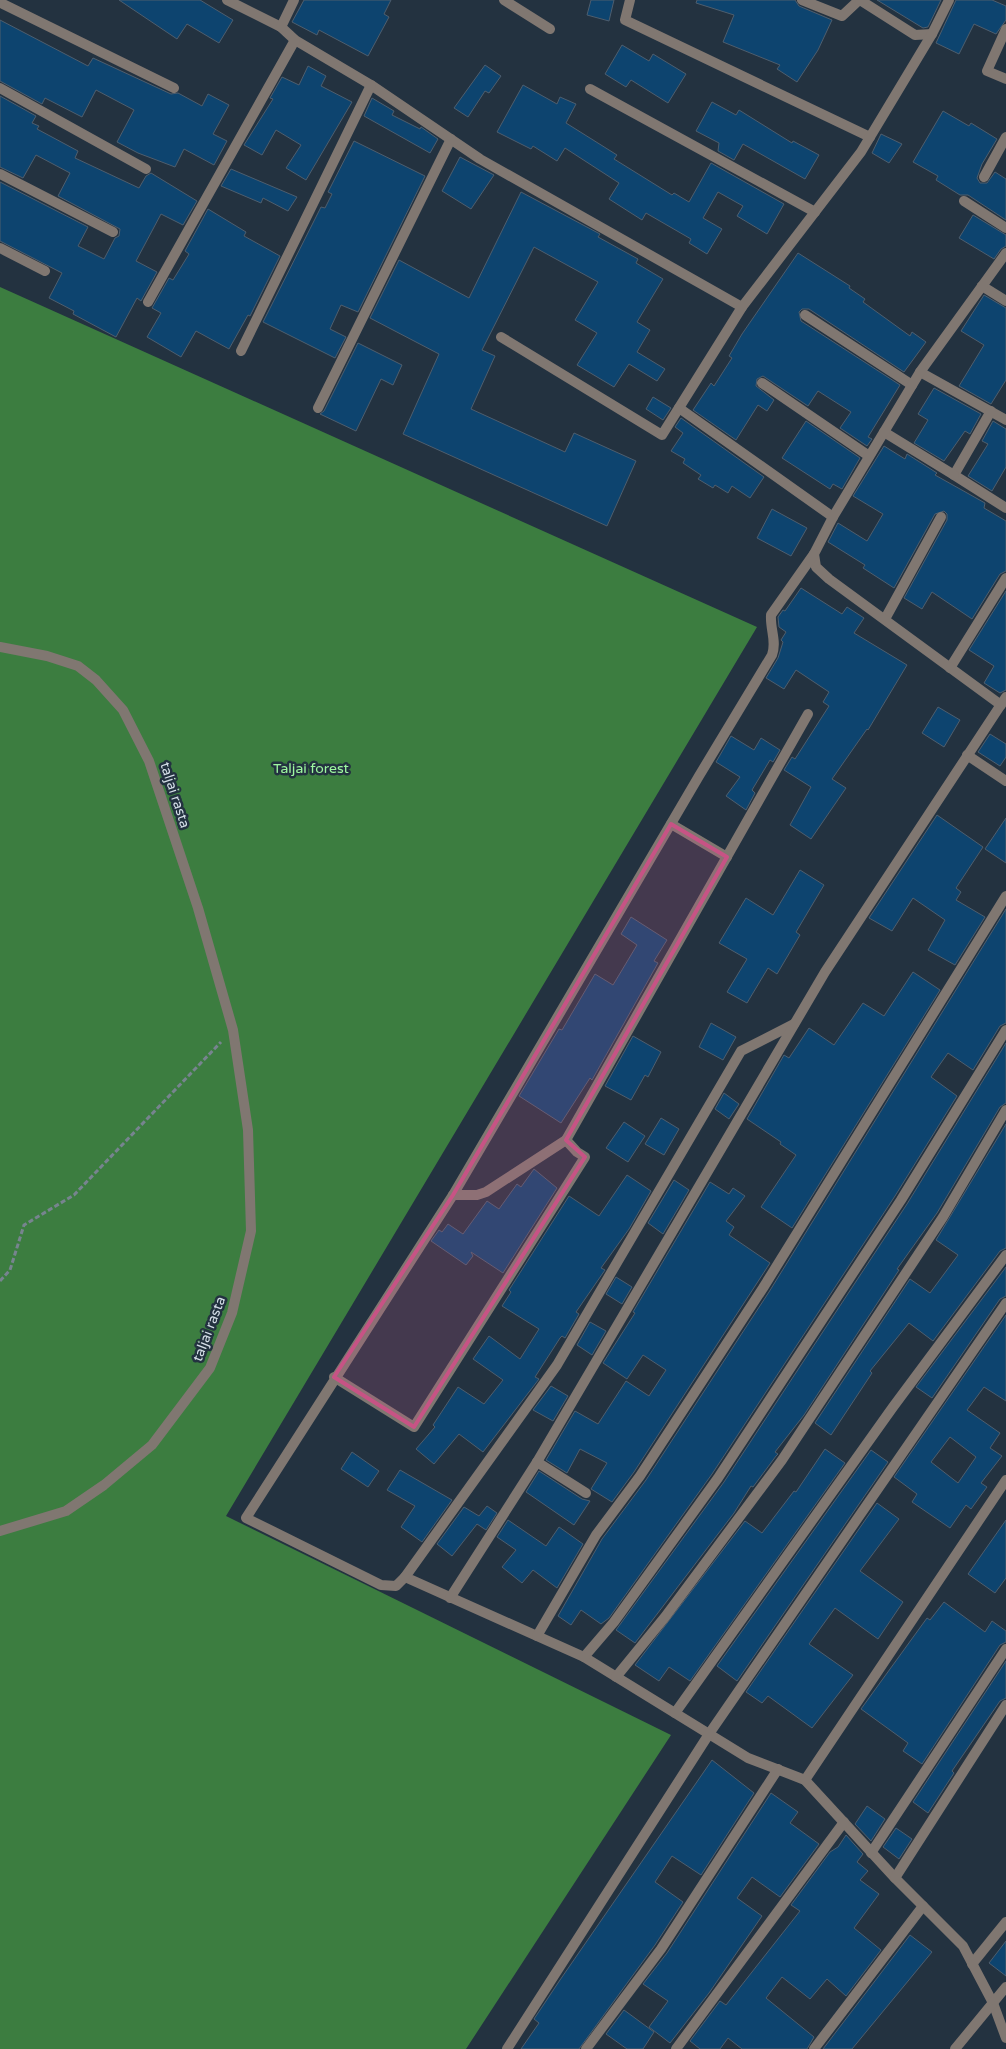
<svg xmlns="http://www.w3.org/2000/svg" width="1006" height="2049" viewBox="0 0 1006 2049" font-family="'Varela Round',sans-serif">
  <rect width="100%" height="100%" fill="#233240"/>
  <!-- forest -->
  <polygon fill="#3c7d40" points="0,287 757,627 226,1516 671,1735 466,2049 0,2049"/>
  <!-- building -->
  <g fill="#0d446f" stroke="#4e5e6e" fill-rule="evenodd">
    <polygon points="119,0 200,0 233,20 219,43 187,24 177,39"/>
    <polygon points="304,0 391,0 384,14 389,17 368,56 319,30 317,35 292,22"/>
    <polygon points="591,0 614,0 609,21 587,15"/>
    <polygon points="697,0 795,0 799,6 832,20 818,50 797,82 777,69 780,65 723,42 734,15 696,3"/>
    <polygon points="877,0 941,0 928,27 923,28"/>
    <polygon points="956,0 992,0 1006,6 1006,20 996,34 974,24 959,54 936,43"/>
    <polygon points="0,20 88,66 93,58 171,94 178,93 202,106 208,94 229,105 213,134 227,141 214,165 184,149 175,167 138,153 117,142 134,110 96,90 82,117 45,98 42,104 0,81"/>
    <polygon points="622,45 649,61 653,54 686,74 668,103 631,80 626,87 605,74"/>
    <polygon points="485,65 501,76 489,93 485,91 468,117 454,108"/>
    <polygon points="308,66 326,76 321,86 352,102 306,180 286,168 301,145 276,130 262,155 244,145 273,99 270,98 282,77 299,85"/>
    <polygon points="523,85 557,104 560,97 576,104 566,123 617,155 614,159 672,195 674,193 689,202 711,163 784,204 767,234 737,216 743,206 718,192 703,218 722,229 707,254 689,243 691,239 646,213 642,220 609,199 619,183 565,148 557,161 533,146 531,149 497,132"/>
    <polygon points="0,96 36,116 32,123 39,126 37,129 78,151 75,158 139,188 146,176 151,173 197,201 183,225 161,214 136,261 157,272 141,301 137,298 116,337 73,314 74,311 49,298 62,273 0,241 0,182 88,227 78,246 104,259 115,238 119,236 120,229 58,196 70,173 36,155 23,178 0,167"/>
    <polygon points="372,98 394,111 392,115 420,129 421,127 438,139 430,153 364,116"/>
    <polygon points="712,102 736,115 739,110 792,143 793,141 819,155 805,179 743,144 734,160 718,151 719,143 696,131"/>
    <polygon points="943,111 969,126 971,123 997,139 982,164 977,178 980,183 987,183 995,172 1006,179 1006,220 968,195 960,195 936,180 938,176 913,162"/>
    <polygon points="881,134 902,144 889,163 872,153"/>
    <polygon points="354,141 425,176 358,312 341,305 330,329 346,337 335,358 263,322 321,207 325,208 332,194 328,192"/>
    <polygon points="460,157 494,175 471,209 442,191"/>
    <polygon points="231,169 297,197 288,211 263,198 261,203 221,186"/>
    <polygon points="521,192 600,234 598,237 638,259 636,263 663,279 637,322 650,330 637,352 665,369 657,381 629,364 614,387 577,365 597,333 575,320 598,282 534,247 482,350 495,356 471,409 565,452 574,433 636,461 607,526 403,434 439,354 370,318 399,260 469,298"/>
    <polygon points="208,209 246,232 244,236 280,256 250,316 248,315 229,349 196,331 181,357 147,337 161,313 152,308 169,278 173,280 189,254 185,251"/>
    <polygon points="973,215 1006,235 1006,246 1001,249 994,259 959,238"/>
    <polygon points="798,253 850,286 849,288 865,299 863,302 910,336 912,332 926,342 904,372 809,309 802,309 799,312 801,321 900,385 868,437 872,439 867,446 840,428 851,412 818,391 808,406 763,376 757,379 756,386 774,400 767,411 758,405 736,440 693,410 711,383 714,386 732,358 729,356 742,334"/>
    <polygon points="984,295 1006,308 1006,380 991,404 959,386 984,345 961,331"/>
    <polygon points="358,343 402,365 393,385 381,379 356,431 320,414 324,411"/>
    <polygon points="934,388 981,414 970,434 965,431 944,461 914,443 928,420 918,414"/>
    <polygon points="653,397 671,408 663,420 646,409"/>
    <polygon points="681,418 764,477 750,498 732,486 728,493 715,485 713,488 698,479 701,475 683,463 685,459 671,451 683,433 675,427"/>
    <polygon points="806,421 860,458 842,489 833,484 830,489 782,458"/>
    <polygon points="993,421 1006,429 1006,467 992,491 968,476 988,444 982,441"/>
    <polygon points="884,446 905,459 907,454 937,473 935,475 985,503 984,508 1006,521 1006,571 1000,574 972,619 932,592 922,609 904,598 947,520 947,514 944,511 935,514 894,588 863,568 865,565 828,542 838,523 867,541 883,514 853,496"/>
    <polygon points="772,509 807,528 791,556 757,538"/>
    <polygon points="801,588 842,614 847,607 864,618 854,633 907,665 868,730 867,729 832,779 846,788 811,839 790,825 811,787 784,770 792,757 795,759 829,706 823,702 829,692 796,670 784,689 766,678 778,658 783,642 781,640 786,632 779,627 778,617 783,610 785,611"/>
    <polygon points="1006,591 1006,690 1000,693 984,683 994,666 969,650"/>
    <polygon points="938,707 960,720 944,747 922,733"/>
    <polygon points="990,734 1006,744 1006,757 1000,766 978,752"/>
    <polygon points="731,736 754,750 761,738 780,750 773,762 770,760 752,790 755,793 746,810 726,796 740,777 716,762"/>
    <polygon points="937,815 983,847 956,888 961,892 956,900 985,917 955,965 928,950 945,920 913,898 892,931 869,918"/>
    <polygon points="1006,818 1006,863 985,849"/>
    <polygon points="800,870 824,885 796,932 800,935 777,974 768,968 747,1003 727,992 747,959 719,943 746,898 773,915"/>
    <polygon points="1006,909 1006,1023 1000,1026 973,1070 948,1053 931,1077 957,1096 895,1196 712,1474 609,1618 601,1624 581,1610 571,1625 558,1616 602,1539 646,1480 769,1292"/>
    <polygon points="631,917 667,940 654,961 658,963 592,1080 590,1078 561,1123 519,1096 559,1029 562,1030 595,974 613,985 637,945 621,934"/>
    <polygon points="913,972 940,990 792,1228 761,1207 796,1155 780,1144 781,1142 747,1119 784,1055 789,1058 809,1028 834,1045 863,1003 884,1016"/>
    <polygon points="711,1023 736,1037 723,1060 699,1047"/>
    <polygon points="633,1036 661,1052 648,1077 645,1075 631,1100 605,1086"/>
    <polygon points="1006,1043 1006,1103 1000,1107 937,1213 897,1269 899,1270 804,1415 775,1452 778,1454 776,1456 753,1487 751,1486 734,1513 635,1643 616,1630 724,1482 907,1204"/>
    <polygon points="724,1093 739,1104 729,1119 715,1109"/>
    <polygon points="661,1118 679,1129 664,1155 645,1144"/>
    <polygon points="624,1122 645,1136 628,1162 606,1148"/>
    <polygon points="1006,1124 1006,1248 1000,1251 933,1341 909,1323 870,1371 872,1373 831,1435 815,1423 910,1279 930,1293 958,1255 936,1240"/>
    <polygon points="534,1169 557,1188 503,1273 471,1252 473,1256 466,1265 431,1241 439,1230 442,1232 448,1224 463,1234 487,1201 499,1209 517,1184 521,1187"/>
    <polygon points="627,1175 651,1191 629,1229 601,1268 605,1270 576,1312 579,1314 565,1338 562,1336 560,1338 535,1377 539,1379 483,1452 459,1434 434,1464 416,1449 435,1427 433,1425 458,1387 484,1404 503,1380 473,1359 489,1336 520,1359 539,1329 502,1306 511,1292 509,1290 569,1196 599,1216"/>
    <polygon points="674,1180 689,1190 663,1234 648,1223"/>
    <polygon points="710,1182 729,1194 733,1188 745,1196 726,1221 734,1227 729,1235 770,1263 634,1472 612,1502 591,1489 607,1463 580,1449 567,1473 546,1460 575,1411 598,1424 626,1381 649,1396 666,1370 643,1355 627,1379 603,1363 635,1313 633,1312"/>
    <polygon points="1006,1267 1006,1296 1000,1299 932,1398 916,1387"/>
    <polygon points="616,1277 632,1287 622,1304 606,1294"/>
    <path d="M1006,1315V1401L984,1387L967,1410L1000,1433L990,1448L1002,1456L981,1483L987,1487L971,1509L966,1505L950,1528L912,1502L917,1494L894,1477ZM950,1437L976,1457L958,1483L931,1462Z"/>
    <polygon points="590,1322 606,1331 592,1355 577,1345"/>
    <polygon points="551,1386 568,1396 553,1421 533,1410"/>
    <polygon points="825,1449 845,1463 690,1681 669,1667 659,1681 635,1665 745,1521 762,1533 794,1491 796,1492"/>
    <polygon points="871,1450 888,1462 737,1681 717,1666"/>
    <polygon points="352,1452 379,1471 368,1487 341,1469"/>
    <polygon points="400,1470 452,1500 422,1542 401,1527 415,1506 387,1490"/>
    <polygon points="539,1471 582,1499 590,1501 574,1525 526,1492"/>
    <polygon points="877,1503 899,1519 860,1571 903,1602 878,1639 835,1608 809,1644 853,1675 812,1728 768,1696 762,1703 746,1692"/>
    <polygon points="487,1506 497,1513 486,1530 477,1524 452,1556 437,1544 464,1507 479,1516"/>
    <polygon points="508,1520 546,1546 559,1527 583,1544 557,1588 533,1570 522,1583 502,1567 516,1550 497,1537"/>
    <polygon points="1006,1520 1006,1578 995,1593 968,1574"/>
    <polygon points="944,1602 985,1632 992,1621 1006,1631 1006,1642 1000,1645 922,1764 903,1751 908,1743 861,1709 927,1618 930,1620"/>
    <polygon points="1006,1661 1006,1698 1000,1701 952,1771 954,1773 928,1813 913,1802"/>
    <polygon points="712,1760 754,1793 701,1875 672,1856 655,1882 683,1902 655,1945 579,2049 521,2049 539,2023 534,2019 560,1980"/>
    <polygon points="771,1793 798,1812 790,1823 819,1844 780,1897 752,1877 737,1898 762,1916 709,1993 670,2043 649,2027 668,2001 643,1984 667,1953"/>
    <polygon points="867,1806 885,1819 871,1841 855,1824"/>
    <polygon points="896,1828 912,1839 899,1859 883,1847"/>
    <polygon points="846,1835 863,1854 857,1862 868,1871 860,1880 879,1894 854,1928 881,1950 846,1996 827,1979 810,1999 782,1977 766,1998 814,2037 807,2049 742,2049 728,2038 720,2049 700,2049 690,2041 720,2001 726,2005 800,1911 791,1905 830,1852 838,1847"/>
    <polygon points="910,1935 932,1952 852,2049 823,2049"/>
    <polygon points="1006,1941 1006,1976 989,1963"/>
    <polygon points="624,2010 654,2032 643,2049 627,2049 606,2034"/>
  </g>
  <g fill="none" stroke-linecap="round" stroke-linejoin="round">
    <!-- path -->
    <polyline stroke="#77848f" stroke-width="3" stroke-dasharray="5 2.5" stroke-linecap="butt" points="0,1281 10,1270 24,1225 74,1195 221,1042"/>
    <!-- service -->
    <polyline stroke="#807771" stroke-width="10" points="964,201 1006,228"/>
    <!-- pedestrian -->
    <polyline stroke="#807771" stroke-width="10" points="0,647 47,656 78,666 96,680 123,710 149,761 198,908 233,1030 248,1130 251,1231 232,1313 210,1368 152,1445 104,1485 66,1511 0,1531"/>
    <!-- minor -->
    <g stroke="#807771" stroke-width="10">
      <polyline points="227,0 281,27 295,40 371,85 480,159 742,307"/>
      <polyline points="504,0 550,29"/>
      <polyline points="630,0 625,20 870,137"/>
      <polyline points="802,0 842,16 859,0"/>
      <polyline points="860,0 915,35 932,34"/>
      <polyline points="3,4 174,88"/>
      <polyline points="281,27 294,0"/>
      <polyline points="1006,29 987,71 1006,79"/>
      <polyline points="0,88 146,169"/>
      <polyline points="590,89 815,212"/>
      <polyline points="0,174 113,232"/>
      <polyline points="984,177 1006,137"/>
      <polyline points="0,248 45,271"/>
      <polyline points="982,286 1006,301"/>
      <polyline points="148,302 295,40"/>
      <polyline points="805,315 912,385"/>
      <polyline points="501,337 662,435 742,307 861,152 932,34 949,0"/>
      <polyline points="241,351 371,85"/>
      <polyline points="920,372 1006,420"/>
      <polyline points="762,383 869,456"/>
      <polyline points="318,408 451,139"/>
      <polyline points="679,408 833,517"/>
      <polyline points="991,411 954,475 1006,508"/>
      <polyline points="884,432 954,475"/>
      <polyline points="885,619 941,517"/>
      <polyline points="950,668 1006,578"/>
      <polyline points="1001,705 829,579 816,567 814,554 833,517 920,372 1006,253"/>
      <polyline points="967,755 1006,781"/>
      <polyline points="671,824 727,857"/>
      <polyline points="794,1024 741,1051 557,1365 405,1577 584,1657 748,1758 805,1780 895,1878 963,1946 993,2003 1006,2038"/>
      <polyline points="453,1195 477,1195 486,1192 566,1140 808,714"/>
      <polyline points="334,1377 414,1427 585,1157 577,1152 566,1140"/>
      <polyline points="537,1462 586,1493"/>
      <path d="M405,1577L396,1586L381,1585L246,1518L453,1195L699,776L772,655C777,641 770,630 771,615L814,554"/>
      <polyline points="450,1598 537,1462 825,972 1006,697"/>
      <polyline points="537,1636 596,1535 640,1476 763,1288 1006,896"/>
      <polyline points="584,1657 614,1622 718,1478 901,1200 1006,1030"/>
      <polyline points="616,1677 665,1617 782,1460 943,1217 1006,1110"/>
      <polyline points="675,1713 893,1407 1006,1255"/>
      <polyline points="805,1780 1006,1480"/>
      <polyline points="871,1853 1006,1649"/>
      <polyline points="895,1878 1006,1705"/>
      <polyline points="972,1964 1006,1922"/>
      <polyline points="507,2049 709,1734 1006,1303"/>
      <polyline points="586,2049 661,1949 778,1769"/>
      <polyline points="676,2049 844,1822"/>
      <polyline points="814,2049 923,1906"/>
      <polyline points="955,2049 1006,1987"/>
    </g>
  </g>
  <!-- marked area -->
  <path fill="#c75385" fill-opacity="0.2" stroke="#c75385" stroke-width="4" stroke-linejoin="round" d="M671,824L727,857L566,1140L585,1157L414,1427L334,1377L453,1195Z"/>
  <g text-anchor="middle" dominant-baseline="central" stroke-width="5" stroke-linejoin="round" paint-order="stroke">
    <!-- park labels -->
    <g font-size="14" fill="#9ef7a0" stroke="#233240">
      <text x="311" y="768">Taljai forest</text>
    </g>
    <!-- street labels -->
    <g font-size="14" fill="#d4dee7" stroke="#233240">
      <text transform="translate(175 795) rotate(72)">taljai rasta</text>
      <text transform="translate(209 1329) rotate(-69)">taljai rasta</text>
    </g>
  </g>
</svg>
